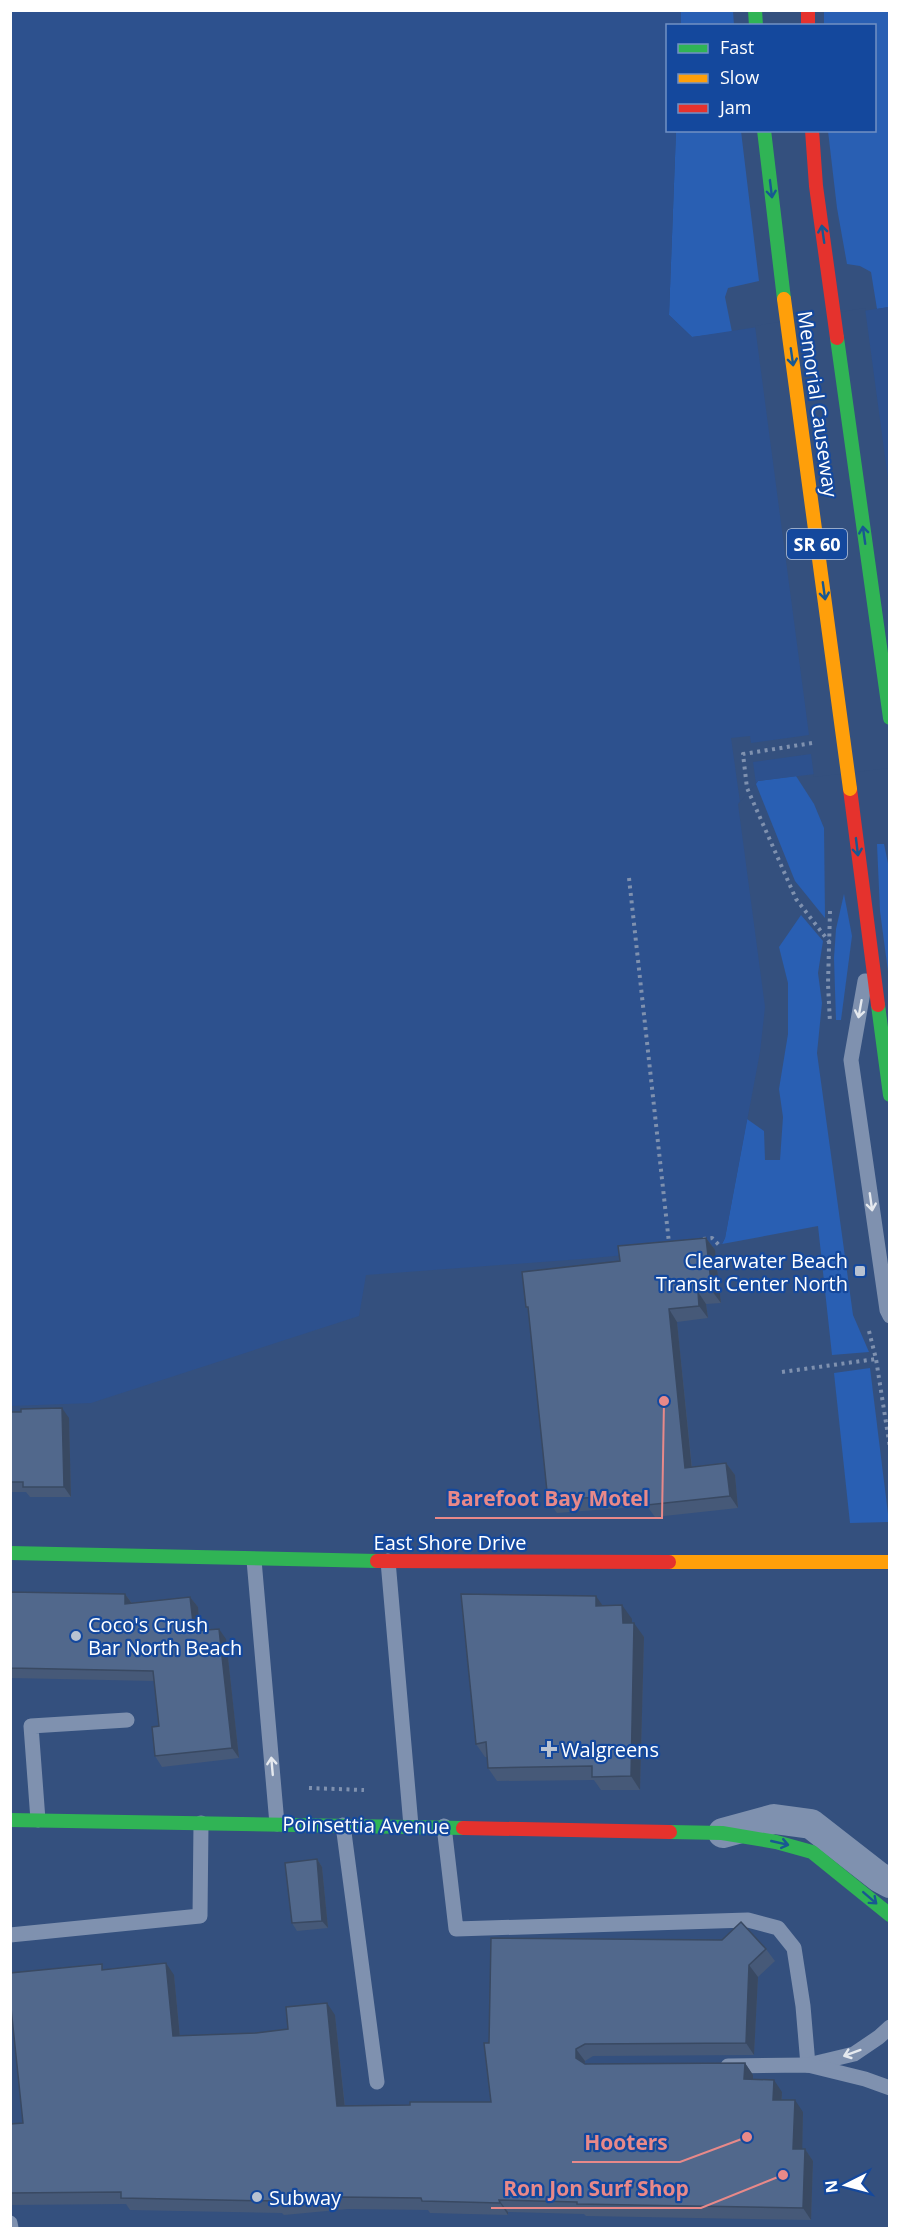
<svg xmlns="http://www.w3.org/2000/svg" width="900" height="2239" viewBox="0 0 900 2239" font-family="'Open Sans',sans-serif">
  <rect width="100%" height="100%" fill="#34507e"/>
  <!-- green -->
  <g fill="#295fb3">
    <polygon points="681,11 733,11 734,25 681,26"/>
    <polygon points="824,11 889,11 889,307 877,309 871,272 860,266 847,264 837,208 828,131 874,130 874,26 824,26"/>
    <polygon points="676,131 741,131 759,281 728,288 725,297 732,332 692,337 669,315"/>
    <polygon points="796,776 814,804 824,828 825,918 795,881 756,784 758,781"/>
    <polygon points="877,844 884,844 889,868 889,979 880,911"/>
    <polygon points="844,894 852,936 841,1020 836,1020 834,958 836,929"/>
    <polygon points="801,915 823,941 818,973 822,1003 817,1053 853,1315 869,1352 832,1355 818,1226 722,1244 725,1238 747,1119 764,1131 765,1160 780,1160 783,1117 779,1089 788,1034 788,983 779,947"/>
    <polygon points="870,1368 889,1522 850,1523 834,1373"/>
  </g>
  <!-- water -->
  <polygon fill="#2d518e" points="10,11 681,11 681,25 668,26 668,130 676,131 669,315 692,337 889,307 889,765 758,781 738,804 765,1007 760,1052 725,1238 722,1244 712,1247 582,1259 366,1275 359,1316 91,1403 11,1406"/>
  <!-- pier -->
  <polygon fill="#34507e" points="865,308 890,494 890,768 814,777 811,754 753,762 756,784 740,802 731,738 750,736 751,743 809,735 755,326"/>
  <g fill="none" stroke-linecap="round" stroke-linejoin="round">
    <!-- path -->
    <g stroke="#7f91af" stroke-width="4" stroke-dasharray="3 4.5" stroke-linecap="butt">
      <polyline points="812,743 743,754 747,788 796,899 830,943"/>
      <polyline points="629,878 669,1243"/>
      <polyline points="830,911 828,984 830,1023"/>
      <polyline points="703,1239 712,1238 719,1245"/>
      <polyline points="869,1331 876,1359 890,1448"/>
      <polyline points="782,1372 876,1359"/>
      <polyline points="309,1788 364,1790"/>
    </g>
    <!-- lane -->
    <g stroke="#7f91af" stroke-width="15">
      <polyline points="865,981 851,1060 887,1310 890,1316"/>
      <polyline points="254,1560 277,1824"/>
      <polyline points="388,1561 411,1826"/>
      <polyline points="38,1820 31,1726 127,1720"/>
      <polyline points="343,1825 377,2082"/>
      <polyline points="444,1826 456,1929 748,1920 778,1928 794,1948 803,2006 808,2065"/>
      <polyline points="10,1935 200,1916 201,1823"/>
      <polyline points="808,2065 854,2054 879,2037 890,2027"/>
      <polyline points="728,2066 808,2065 865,2079 890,2088"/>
      <polyline points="10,2223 11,2228"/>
    </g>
    <!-- street -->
    <polyline stroke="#7f91af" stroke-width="30" points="723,1833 774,1819 811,1824 879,1877 890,1883"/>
    <!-- fast -->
    <g stroke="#30b455" stroke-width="14">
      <polyline points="755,10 756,26"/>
      <polyline points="764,130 784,299"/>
      <polyline points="837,338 890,718"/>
      <polyline points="878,1005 890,1095"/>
      <polyline points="10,1553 377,1561"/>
      <polyline points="10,1820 463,1828"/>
      <polyline points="670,1832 722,1833 776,1842 812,1852 890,1915"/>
    </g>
    <!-- slow -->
    <polyline stroke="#ff9f0a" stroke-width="14" points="669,1562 890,1562"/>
    <!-- jam -->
    <g stroke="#e5322d" stroke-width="14">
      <polyline points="808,10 808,26"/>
      <polyline points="812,130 816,186 837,338"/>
      <polyline points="850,789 878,1005"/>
      <polyline points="377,1561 669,1562"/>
      <polyline points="463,1828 670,1832"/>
    </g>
    <!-- slow-bridge -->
    <polyline stroke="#ff9f0a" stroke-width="14" points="784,299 850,789"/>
  </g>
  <!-- wall -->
  <g fill="#465978">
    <polygon points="706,1238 715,1250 721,1303 706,1304 708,1318 677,1322 692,1467 726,1463 735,1475 738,1508 655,1517 647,1506 557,1513 548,1501 529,1311 526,1307 620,1261"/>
    <polygon points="10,1412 69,1418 71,1497 30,1497 26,1492 10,1492"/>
    <polygon points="10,1592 125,1594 132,1603 190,1597 198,1607 200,1631 226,1639 239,1758 162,1767 155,1756 159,1726 154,1681 10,1678"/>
    <polygon points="603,1606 632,1619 632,1623 644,1637 640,1790 601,1790 594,1780 497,1781 488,1768 487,1757 485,1757 476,1744"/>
    <polygon points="317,1859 322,1867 328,1928 297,1931 292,1923"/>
    <polygon points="766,1949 775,1961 758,1977 754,2055 593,2056 585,2061 585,2064 745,2063 753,2075 753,2080 782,2092 782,2100 803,2112 802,2149 805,2149 813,2161 811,2220 586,2216 584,2214 508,2212 508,2215 430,2213 428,2210 348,2209 284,2215 282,2213 130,2210 126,2204 10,2205 10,2124 23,2123 106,1970 174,1975 180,2036 256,2033 288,2029 335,2015 345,2106 410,2105 491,2102 489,2043"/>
  </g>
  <!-- shaded-wall -->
  <g fill="#394962">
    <polygon points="706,1238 715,1250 721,1303 712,1291"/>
    <polygon points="698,1292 706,1304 708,1318 699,1306"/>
    <polygon points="669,1309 677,1322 693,1480 685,1468"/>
    <polygon points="62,1408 69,1418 71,1497 64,1487"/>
    <polygon points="726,1463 735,1475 738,1508 730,1496"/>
    <polygon points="125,1594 133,1605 125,1604"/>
    <polygon points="596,1596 605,1609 596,1606"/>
    <polygon points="190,1597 198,1607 201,1642 194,1631"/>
    <polygon points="622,1605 632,1619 632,1637 623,1623"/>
    <polygon points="634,1623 644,1637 640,1790 631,1776"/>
    <polygon points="219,1629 226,1639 239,1758 232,1748"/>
    <polygon points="317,1859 322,1867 328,1928 322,1921"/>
    <polygon points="166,1963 174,1975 181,2048 173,2036"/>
    <polygon points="749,1965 758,1977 754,2055 746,2043"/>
    <polygon points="327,2003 335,2015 346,2118 337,2106"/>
    <polygon points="576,2049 585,2061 584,2070 576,2058"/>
    <polygon points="745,2063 753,2075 753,2091 744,2079"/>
    <polygon points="774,2080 782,2092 781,2112 773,2100"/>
    <polygon points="795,2100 803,2112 802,2161 793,2149"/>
    <polygon points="805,2149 813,2161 811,2220 803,2208"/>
    <polygon points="499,2200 508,2212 508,2215 500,2203"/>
  </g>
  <!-- building -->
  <g fill="#51688c" stroke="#394962" stroke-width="1.5">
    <polygon points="706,1238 712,1291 698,1292 699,1306 669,1309 685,1468 726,1463 730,1496 647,1505 645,1493 548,1501 528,1307 526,1307 522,1272 620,1261 618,1246"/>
    <polygon points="62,1408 64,1487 23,1487 23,1482 10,1482 10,1412 21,1412 21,1409"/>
    <polygon points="10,1592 125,1594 125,1604 190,1597 194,1631 219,1629 232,1748 155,1756 152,1727 159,1726 153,1671 10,1668"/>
    <polygon points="461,1594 596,1596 596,1606 622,1605 623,1623 634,1623 631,1776 592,1777 592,1766 488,1768 486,1742 476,1744"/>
    <polygon points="317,1859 322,1921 292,1923 285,1863"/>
    <polygon points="741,1922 766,1949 749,1965 746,2043 585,2044 576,2049 576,2058 585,2064 745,2063 744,2079 774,2080 773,2100 795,2100 793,2149 805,2149 803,2208 577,2204 577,2202 499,2200 500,2203 422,2201 421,2198 339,2197 275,2203 275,2201 121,2198 121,2192 10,2193 10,2124 23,2123 10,1998 10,1973 102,1964 102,1970 166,1963 173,2036 256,2033 288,2029 286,2007 327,2003 337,2106 410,2105 410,2102 491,2102 484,2043 489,2043 491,1938 722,1940"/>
  </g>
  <!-- one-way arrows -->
  <defs><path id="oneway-shaft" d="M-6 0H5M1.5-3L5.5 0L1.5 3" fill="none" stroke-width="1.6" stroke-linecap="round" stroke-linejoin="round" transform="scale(1.5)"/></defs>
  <g stroke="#185892">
    <use href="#oneway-shaft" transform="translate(771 189) rotate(83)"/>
    <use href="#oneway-shaft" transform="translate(823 234) rotate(-98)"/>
    <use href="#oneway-shaft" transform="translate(792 357) rotate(82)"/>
    <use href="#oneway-shaft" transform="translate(864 535) rotate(-98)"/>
    <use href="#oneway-shaft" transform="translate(824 591) rotate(82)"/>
    <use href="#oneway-shaft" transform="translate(857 847) rotate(83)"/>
    <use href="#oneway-shaft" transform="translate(780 1843) rotate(13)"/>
    <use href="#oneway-shaft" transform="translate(870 1898) rotate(41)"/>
  </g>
  <g stroke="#e5e9ef">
    <use href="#oneway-shaft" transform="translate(860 1009) rotate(100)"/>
    <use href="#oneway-shaft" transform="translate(871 1202) rotate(82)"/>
    <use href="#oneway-shaft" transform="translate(272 1766) rotate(-95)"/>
    <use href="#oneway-shaft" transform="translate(852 2053) rotate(160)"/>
  </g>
  <!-- markers -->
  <g fill="#b8c2d2" stroke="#14489d" stroke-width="2">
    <rect x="854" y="1265" width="12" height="12" rx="3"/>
    <circle cx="76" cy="1636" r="6"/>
    <path d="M546 1740h6v6h6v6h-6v6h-6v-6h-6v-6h6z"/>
    <circle cx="257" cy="2197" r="6"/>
  </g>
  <g text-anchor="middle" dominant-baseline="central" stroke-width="4.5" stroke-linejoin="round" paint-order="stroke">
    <!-- shield labels -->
    <rect fill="#14489d" stroke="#b8c8e2" stroke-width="1.5" x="787" y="529" width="60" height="30" rx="4.5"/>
    <g font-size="18" font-weight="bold" fill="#fff">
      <text x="817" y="544">SR 60</text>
    </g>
    <!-- street labels -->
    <g font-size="20" fill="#fff" stroke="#14489d">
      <text transform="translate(818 404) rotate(82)">Memorial Causeway</text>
      <text x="450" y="1542">East Shore Drive</text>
      <text transform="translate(366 1825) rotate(1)">Poinsettia Avenue</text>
    </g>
    <!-- poi labels -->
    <g font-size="20" fill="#fff" stroke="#14489d" text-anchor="start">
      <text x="848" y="1260" text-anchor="end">Clearwater Beach<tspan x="848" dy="23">Transit Center North</tspan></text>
      <text x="88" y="1624">Coco's Crush<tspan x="88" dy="23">Bar North Beach</tspan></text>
      <text x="561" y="1749">Walgreens</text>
      <text x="269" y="2197">Subway</text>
    </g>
  </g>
  <!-- callouts -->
  <path fill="none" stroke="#e88989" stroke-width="2" d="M664 1401L662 1518H435M747 2137L680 2162H572M783 2175L701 2208H491"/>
  <g fill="#e88989" stroke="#14489d" stroke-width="2">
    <circle cx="664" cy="1401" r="6"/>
    <circle cx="747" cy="2137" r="6"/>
    <circle cx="783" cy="2175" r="6"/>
  </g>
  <g font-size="21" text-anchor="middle" font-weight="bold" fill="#e88989" stroke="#14489d" stroke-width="4.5" stroke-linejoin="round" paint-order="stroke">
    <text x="548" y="1506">Barefoot Bay Motel</text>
    <text x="626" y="2150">Hooters</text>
    <text x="596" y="2196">Ron Jon Surf Shop</text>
  </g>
  <!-- border -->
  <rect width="900" height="2239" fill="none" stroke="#ffffff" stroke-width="24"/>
  <!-- legend -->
  <rect x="666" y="24" width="210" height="108" fill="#14489d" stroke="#7291c4" stroke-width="1.5"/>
  <rect x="678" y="44" width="30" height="9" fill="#30b455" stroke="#7291c4" stroke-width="1.5"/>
  <text x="720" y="54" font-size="18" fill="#ffffff">Fast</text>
  <rect x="678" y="74" width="30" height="9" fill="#ff9f0a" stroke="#7291c4" stroke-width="1.5"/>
  <text x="720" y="84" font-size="18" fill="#ffffff">Slow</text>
  <rect x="678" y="104" width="30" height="9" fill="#e5322d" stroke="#7291c4" stroke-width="1.5"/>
  <text x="720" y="114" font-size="18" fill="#ffffff">Jam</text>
  <!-- north arrow -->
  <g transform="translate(846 2185) rotate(264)" stroke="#14489d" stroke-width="4.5" paint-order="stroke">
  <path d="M0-4.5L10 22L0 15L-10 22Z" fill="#ffffff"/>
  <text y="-9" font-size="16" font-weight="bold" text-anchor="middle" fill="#ffffff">N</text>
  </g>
</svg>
